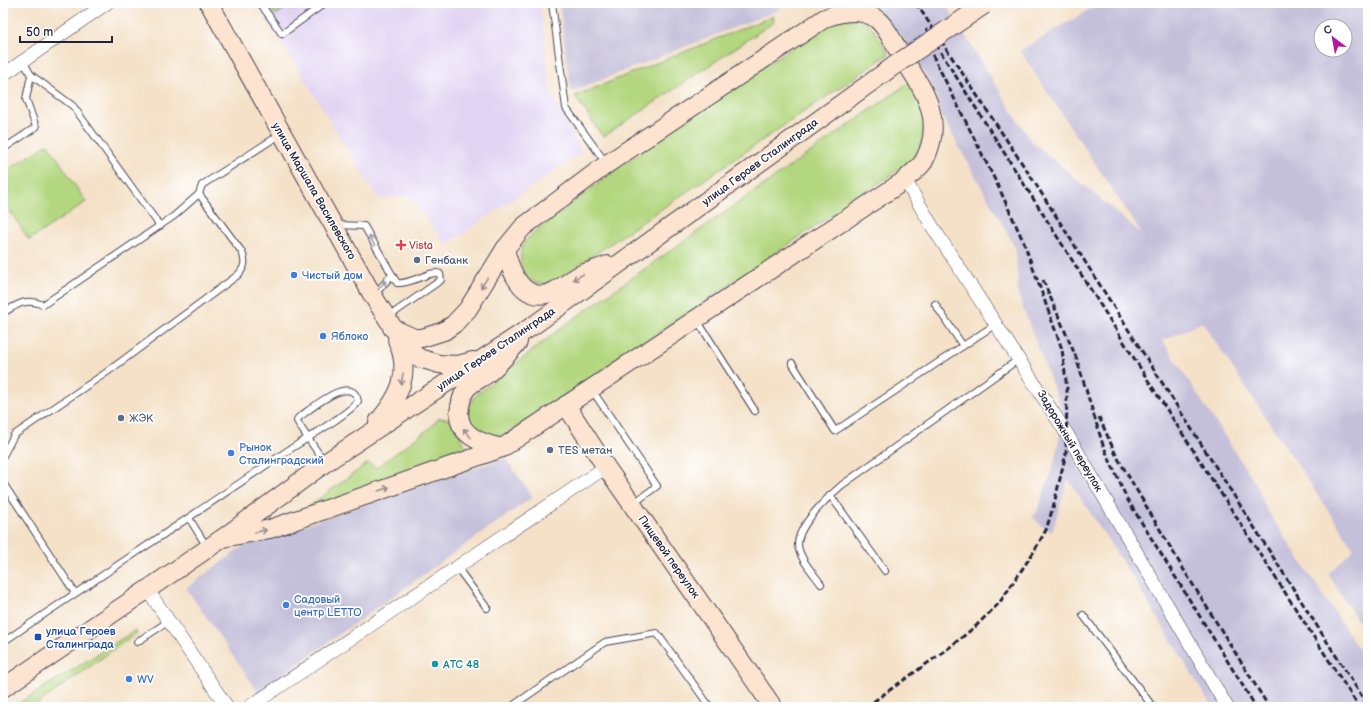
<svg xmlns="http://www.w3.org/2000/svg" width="1371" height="710" viewBox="0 0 1371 710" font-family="'Balsamiq Sans',sans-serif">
  <rect width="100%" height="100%" fill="#fff"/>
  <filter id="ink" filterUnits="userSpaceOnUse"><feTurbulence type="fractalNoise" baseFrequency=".025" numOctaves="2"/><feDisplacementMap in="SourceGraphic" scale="8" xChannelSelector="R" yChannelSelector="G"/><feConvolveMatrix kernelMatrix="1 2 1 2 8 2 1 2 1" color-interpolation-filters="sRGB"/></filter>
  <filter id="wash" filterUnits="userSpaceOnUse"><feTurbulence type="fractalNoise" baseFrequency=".012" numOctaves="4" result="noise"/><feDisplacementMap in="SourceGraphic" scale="16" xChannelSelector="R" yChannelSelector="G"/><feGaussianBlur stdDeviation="0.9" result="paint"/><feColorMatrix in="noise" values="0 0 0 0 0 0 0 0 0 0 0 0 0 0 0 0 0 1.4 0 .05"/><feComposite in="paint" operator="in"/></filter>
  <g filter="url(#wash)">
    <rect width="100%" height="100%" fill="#f4e1c7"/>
    <!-- built -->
    <polygon fill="#e1d4f3" points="257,3 540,3 550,90 582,152 446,245 410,196 378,198"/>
    <!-- industrial -->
    <g fill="#c5c0da" fill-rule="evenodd">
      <polygon points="559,3 778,3 781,9 571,92"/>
      <path d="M866,3H945L1030,140L1142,234L1020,51L1100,3H1368V637L1328,574L1354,549L1202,322L1163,341L1257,486L1267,510L1368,663V707H1212L1133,578L1068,479L1052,532L1040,525L1032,516L1037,512L1056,458L1063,413L1018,295L1016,249L940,113L934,89L902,36ZM1321,26H1345V50H1321Z"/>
      <polygon points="505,458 533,497 258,692 186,588 245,545"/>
    </g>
    <!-- green -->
    <g fill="#b3d77f" stroke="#6a7c5d">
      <polygon points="267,3 301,3 292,10 289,6 275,15"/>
      <polygon points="773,16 774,22 603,137 575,96"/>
      <path d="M861,19L871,26L889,54L557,280C548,283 543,285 534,282C522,278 518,259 522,248C526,235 551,220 562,211C648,143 741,83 832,20Z"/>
      <path d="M910,82C925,111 933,137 908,163L710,298L505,435C484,436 481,435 467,420L468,407L476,395L565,325Z"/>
      <polygon points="48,144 86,202 29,240 3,200 3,173"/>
      <path d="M439,418C457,419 453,423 460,437C462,443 468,448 473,452L304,510L368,463L376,468L431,427Z"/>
      <polygon points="136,630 137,633 33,707 13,707"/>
    </g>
  </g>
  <g filter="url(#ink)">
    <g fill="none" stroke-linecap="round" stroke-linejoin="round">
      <defs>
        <g id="lane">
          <polyline points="260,3 282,34 325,3"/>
          <polyline points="552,3 566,108 606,163"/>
          <polyline points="23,61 31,75 73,106 160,226"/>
          <polyline points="3,149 36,127 26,99 31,75"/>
          <path d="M337,225L364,226L397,283C410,285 432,269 440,274L441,280L388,317"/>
          <polyline points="374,295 392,275"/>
          <polyline points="935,304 963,346"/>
          <path d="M3,313C16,305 27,297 43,305L174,216L199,194L202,185L281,134"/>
          <polyline points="697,320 755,411"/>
          <polyline points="792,363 835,431 996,324"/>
          <polyline points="592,390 657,486 634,503"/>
          <path d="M3,456L14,435L107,372L238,275C245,267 246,262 242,252L199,194"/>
          <polyline points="3,483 75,593"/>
          <polyline points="830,495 885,571"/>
          <polyline points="189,518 207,547"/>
          <polyline points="456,566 487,608"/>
          <path d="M821,584C814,574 798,557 798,544C798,525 828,497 842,485L1019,359"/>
          <polyline points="1083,615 1153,707"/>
          <path d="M3,642C96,579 191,517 284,453C299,443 351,413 358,401C352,372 310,410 298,418L297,421C305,435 315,448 324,461"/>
          <polyline points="137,642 169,621"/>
          <polyline points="511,707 605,642 657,633 710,707"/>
        </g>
        <g id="street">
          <polyline points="3,75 107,3"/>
          <polyline points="905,180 932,226 1067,434 1227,707"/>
          <polyline points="147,589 227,707"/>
          <polyline points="249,707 606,467"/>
        </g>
        <g id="secondary">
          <polyline points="209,3 373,296 404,345 419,358 439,364 458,365 473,361"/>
          <path d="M505,249C510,270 522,303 550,293C561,289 571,279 582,274C590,271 600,268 608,265"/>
          <polyline points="566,405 606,467 773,707"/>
          <path d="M378,422C400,396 412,373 397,340"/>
          <path d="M502,448C480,443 454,434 460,407C461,400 463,392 468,387C473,382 480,379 486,375C498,365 508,354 518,342"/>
          <path d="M223,538L270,529L502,448L905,180C910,174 920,168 924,161C946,119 923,89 901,55C894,44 886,25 875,18C860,8 841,12 825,18L607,164L523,227L505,249L468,309L454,324L444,331L422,338H414L392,328"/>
          <polyline points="3,688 223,538 325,463 534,325 895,65"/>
        </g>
      </defs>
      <!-- lane casing -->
      <use href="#lane" stroke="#423f50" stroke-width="8"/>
      <!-- street casing -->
      <use href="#street" stroke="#423f50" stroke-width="14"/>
      <!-- secondary casing -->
      <use href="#secondary" stroke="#423f50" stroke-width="20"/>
      <!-- lane -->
      <use href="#lane" stroke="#fff" stroke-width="6"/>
      <!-- street -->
      <use href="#street" stroke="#fff" stroke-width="13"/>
      <!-- secondary -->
      <use href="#secondary" stroke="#fde4d1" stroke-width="18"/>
      <!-- rail -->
      <g stroke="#22223b" stroke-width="3" stroke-dasharray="6 3" stroke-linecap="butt">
        <polyline points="916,3 1033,180 1368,706"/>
        <polyline points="926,29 1151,385 1359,707"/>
        <polyline points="1043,280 1076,357 1103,445 1127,499 1256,707"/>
        <polyline points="1099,417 1116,455 1182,567 1269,707"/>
        <polyline points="866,707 950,647 976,626 1000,602 1033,553 1046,530 1054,504 1066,453 1067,389 1062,349 1024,243 1000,190 931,52"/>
      </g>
      <defs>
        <polyline id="secondary-bridge" points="895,65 984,5"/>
      </defs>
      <!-- secondary-bridge casing -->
      <use href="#secondary-bridge" stroke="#423f50" stroke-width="20" stroke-linecap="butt"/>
      <!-- secondary-bridge -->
      <use href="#secondary-bridge" stroke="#fde4d1" stroke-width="18"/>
    </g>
    <!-- one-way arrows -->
    <defs><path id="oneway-shaft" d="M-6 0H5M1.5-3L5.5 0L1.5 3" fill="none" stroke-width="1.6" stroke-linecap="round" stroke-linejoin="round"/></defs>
    <g stroke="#9c9ca7">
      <use href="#oneway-shaft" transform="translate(372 241) rotate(-120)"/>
      <use href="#oneway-shaft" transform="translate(382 285) rotate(-48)"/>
    </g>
    <g stroke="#9a8d8e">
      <use href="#oneway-shaft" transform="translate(578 277) rotate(152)"/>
      <use href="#oneway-shaft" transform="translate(484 283) rotate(122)"/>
      <use href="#oneway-shaft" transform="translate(402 379) rotate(101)"/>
      <use href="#oneway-shaft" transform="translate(467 433) rotate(-131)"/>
      <use href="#oneway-shaft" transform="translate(384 489) rotate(-19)"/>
      <use href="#oneway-shaft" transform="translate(261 531) rotate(-11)"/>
    </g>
  </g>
  <!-- markers -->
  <path fill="#e0444e" stroke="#fff" stroke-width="1.5" d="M399 239h4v4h4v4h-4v4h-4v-4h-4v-4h4z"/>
  <g fill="#5c6f8a" stroke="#fff" stroke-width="1.5">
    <circle cx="417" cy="260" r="4"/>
    <circle cx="121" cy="418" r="4"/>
    <circle cx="550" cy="450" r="4"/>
  </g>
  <g fill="#3f7fe0" stroke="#fff" stroke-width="1.5">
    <circle cx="294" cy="275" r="4"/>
    <circle cx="323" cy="336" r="4"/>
    <circle cx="231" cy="453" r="4"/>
    <circle cx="286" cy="605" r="4"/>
    <circle cx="129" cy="679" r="4"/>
  </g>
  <rect fill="#1a4fb4" stroke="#fff" stroke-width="1.5" x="34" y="633" width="8" height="8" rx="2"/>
  <circle fill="#0f9aa8" stroke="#fff" stroke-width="1.5" cx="435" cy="664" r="4"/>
  <g text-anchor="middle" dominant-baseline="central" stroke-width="3.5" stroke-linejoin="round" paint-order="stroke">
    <!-- street labels -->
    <g font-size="11" fill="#22223b" stroke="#fff">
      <text transform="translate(760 162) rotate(-36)">улица Героев Сталинграда</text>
      <text transform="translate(314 191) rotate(60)">улица Маршала Василевского</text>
      <text transform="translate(496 349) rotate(-34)">улица Героев Сталинграда</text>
      <text transform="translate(1070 441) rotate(59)">Задорожный переулок</text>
      <text transform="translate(669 557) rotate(55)">Пищевой переулок</text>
    </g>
    <!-- health labels -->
    <g font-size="11" fill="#be3a42" stroke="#fff" text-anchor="start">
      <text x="409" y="245">Vista</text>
    </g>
    <!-- service labels -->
    <g font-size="11" fill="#4e5e75" stroke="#fff" text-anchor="start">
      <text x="425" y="260">Генбанк</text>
      <text x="129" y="418">ЖЭК</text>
      <text x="558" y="450">TES метан</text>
    </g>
    <!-- shop labels -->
    <g font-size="11" fill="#366cbe" stroke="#fff" text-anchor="start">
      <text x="302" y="275">Чистый дом</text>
      <text x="331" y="336">Яблоко</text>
      <text x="239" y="447">Рынок<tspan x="239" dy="13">Сталинградский</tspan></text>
      <text x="294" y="599">Садовый<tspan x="294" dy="13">центр LETTO</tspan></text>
      <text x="137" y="679">WV</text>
    </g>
    <!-- transit labels -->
    <g font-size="11" fill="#164399" stroke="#fff" text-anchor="start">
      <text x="46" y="631">улица Героев<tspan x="46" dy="13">Сталинграда</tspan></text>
    </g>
    <!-- culture labels -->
    <g font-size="11" fill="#0d838f" stroke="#fff" text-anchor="start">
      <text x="443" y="664">АТС 48</text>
    </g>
  </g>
  <!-- margin -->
  <rect width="1371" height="710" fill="none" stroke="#fff" stroke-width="16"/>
  <!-- north arrow -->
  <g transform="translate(1333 38) rotate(328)"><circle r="19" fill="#ffffff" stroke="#a7a7b1"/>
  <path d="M0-3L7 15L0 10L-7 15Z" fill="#b5179e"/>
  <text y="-6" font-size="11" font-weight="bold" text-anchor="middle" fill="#22223b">С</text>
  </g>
  <!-- scale -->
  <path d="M20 36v6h92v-6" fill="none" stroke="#22223b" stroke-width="2"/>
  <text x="26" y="36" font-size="12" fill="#22223b" stroke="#ffffff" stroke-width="3" paint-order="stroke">50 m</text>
</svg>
